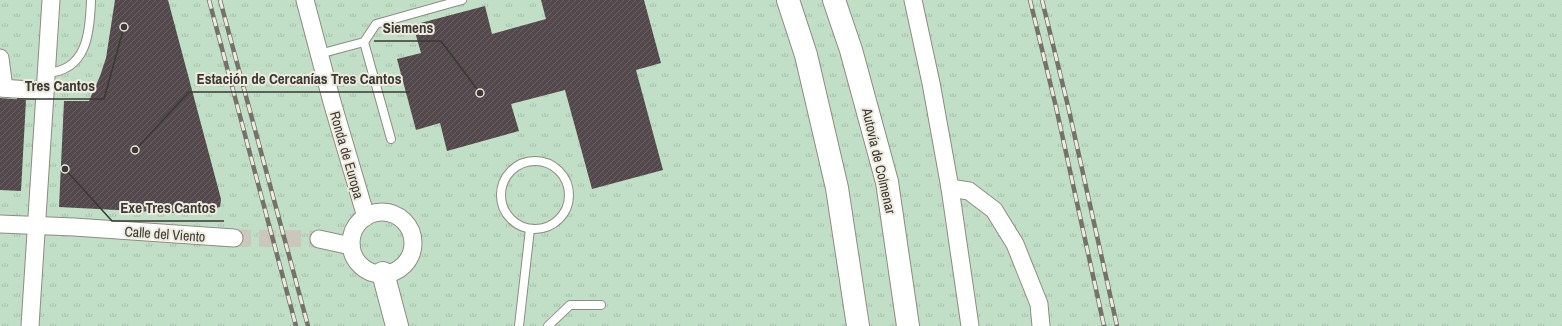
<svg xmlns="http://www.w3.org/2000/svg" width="1562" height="326" viewBox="0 0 1562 326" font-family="'Archivo Narrow',sans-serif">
  <defs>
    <pattern id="grass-tufts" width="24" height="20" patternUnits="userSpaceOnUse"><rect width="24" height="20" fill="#c1dfc6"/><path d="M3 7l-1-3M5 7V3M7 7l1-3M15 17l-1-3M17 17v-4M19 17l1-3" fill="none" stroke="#a7c0ab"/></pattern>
    <pattern id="building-hatch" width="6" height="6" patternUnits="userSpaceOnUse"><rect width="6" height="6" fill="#53484c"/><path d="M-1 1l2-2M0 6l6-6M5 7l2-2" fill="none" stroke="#6a6164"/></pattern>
  </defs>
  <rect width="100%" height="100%" fill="#efeade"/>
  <!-- grass -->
  <rect fill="url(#grass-tufts)" x="0" y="0" width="1562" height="326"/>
  <!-- building -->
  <g fill="url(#building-hatch)">
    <polygon points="115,0 168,0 221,199 220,207 194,214 59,207 64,101 89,101 100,76 106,58"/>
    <polygon points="541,0 644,0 661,63 636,70 663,170 592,189 565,90 511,104 519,131 447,151 440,123 416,130 397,59 421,53 413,25 485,6 492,34 546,19"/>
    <polygon points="0,98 26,100 21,191 0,190"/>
  </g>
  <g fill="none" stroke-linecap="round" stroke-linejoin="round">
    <!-- street-tunnel -->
    <polyline stroke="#cbc7bc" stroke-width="17" stroke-dasharray="17 8" stroke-linecap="butt" points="234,238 319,239"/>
    <defs>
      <g id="lane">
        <polyline points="364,42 391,139"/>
        <polyline points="319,54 364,42 376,24 462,0"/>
        <path d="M46,73C87,71 90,33 91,0"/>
        <circle cx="535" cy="195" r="34"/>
        <polyline points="519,326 530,229"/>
        <polyline points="548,326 570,305 601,305"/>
      </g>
      <g id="street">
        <polyline points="305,0 332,102 366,217"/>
        <polyline points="913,0 931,83 950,188 970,326"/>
        <polyline points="0,58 4,88"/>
        <polyline points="0,88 45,91"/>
        <polyline points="950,188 969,191 994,210 1015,244 1039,304 1041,326"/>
        <circle cx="382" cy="243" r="31"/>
        <polyline points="0,224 74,227 234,238"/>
        <polyline points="319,239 351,246"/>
        <polyline points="30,326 51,0"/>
      </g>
      <polyline id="secondary" points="383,273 397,326"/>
      <g id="highway">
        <polyline points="788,0 806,55 837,188 858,326"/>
        <polyline points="834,0 851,50 887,182 908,326"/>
      </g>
    </defs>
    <!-- lane casing -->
    <use href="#lane" stroke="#8f8b80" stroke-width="10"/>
    <!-- street casing -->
    <use href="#street" stroke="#8f8b80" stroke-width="19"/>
    <!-- secondary casing -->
    <use href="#secondary" stroke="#8f8b80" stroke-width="24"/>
    <!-- highway casing -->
    <use href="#highway" stroke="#8f8b80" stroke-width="24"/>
    <!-- lane -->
    <use href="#lane" stroke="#fff" stroke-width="8"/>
    <!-- street -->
    <use href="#street" stroke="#fff" stroke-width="17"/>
    <!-- secondary -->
    <use href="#secondary" stroke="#fff" stroke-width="22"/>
    <!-- highway -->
    <use href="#highway" stroke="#fff" stroke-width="22"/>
    <defs>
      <g id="rail">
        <polyline points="209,0 296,326"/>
        <polyline points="220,0 308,326"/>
        <polyline points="1030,0 1056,107 1104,326"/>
        <polyline points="1042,0 1068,106 1117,326"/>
      </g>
    </defs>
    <!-- rail casing -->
    <use href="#rail" stroke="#74726a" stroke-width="4.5"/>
    <!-- rail -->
    <use href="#rail" stroke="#efeade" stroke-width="3" stroke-dasharray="9" stroke-linecap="butt"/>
  </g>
  <g text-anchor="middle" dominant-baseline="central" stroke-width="4" stroke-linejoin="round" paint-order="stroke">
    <!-- street labels -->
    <g font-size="14" fill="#3a3934" stroke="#efeade">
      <text transform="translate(347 155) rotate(74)">Ronda de Europa</text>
      <text transform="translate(879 161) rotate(77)">Autovía de Colmenar</text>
      <text transform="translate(165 234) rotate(4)">Calle del Viento</text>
    </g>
  </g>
  <!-- callouts -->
  <path fill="none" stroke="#3a3934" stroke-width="1.5" d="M480 93L441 41H374M135 150L189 92H410M124 27L104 99H17M65 169L112 221H224"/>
  <g fill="#3a3934" stroke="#efeade" stroke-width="1.5">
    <circle cx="480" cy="93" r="4"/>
    <circle cx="135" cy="150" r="4"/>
    <circle cx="124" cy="27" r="4"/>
    <circle cx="65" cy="169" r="4"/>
  </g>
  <g font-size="15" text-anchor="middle" font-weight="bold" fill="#3a3934" stroke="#efeade" stroke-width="4" stroke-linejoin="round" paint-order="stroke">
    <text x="408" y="33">Siemens</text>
    <text x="299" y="84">Estación de Cercanías Tres Cantos</text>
    <text x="60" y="91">Tres Cantos</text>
    <text x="168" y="213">Exe Tres Cantos</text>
  </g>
</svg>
